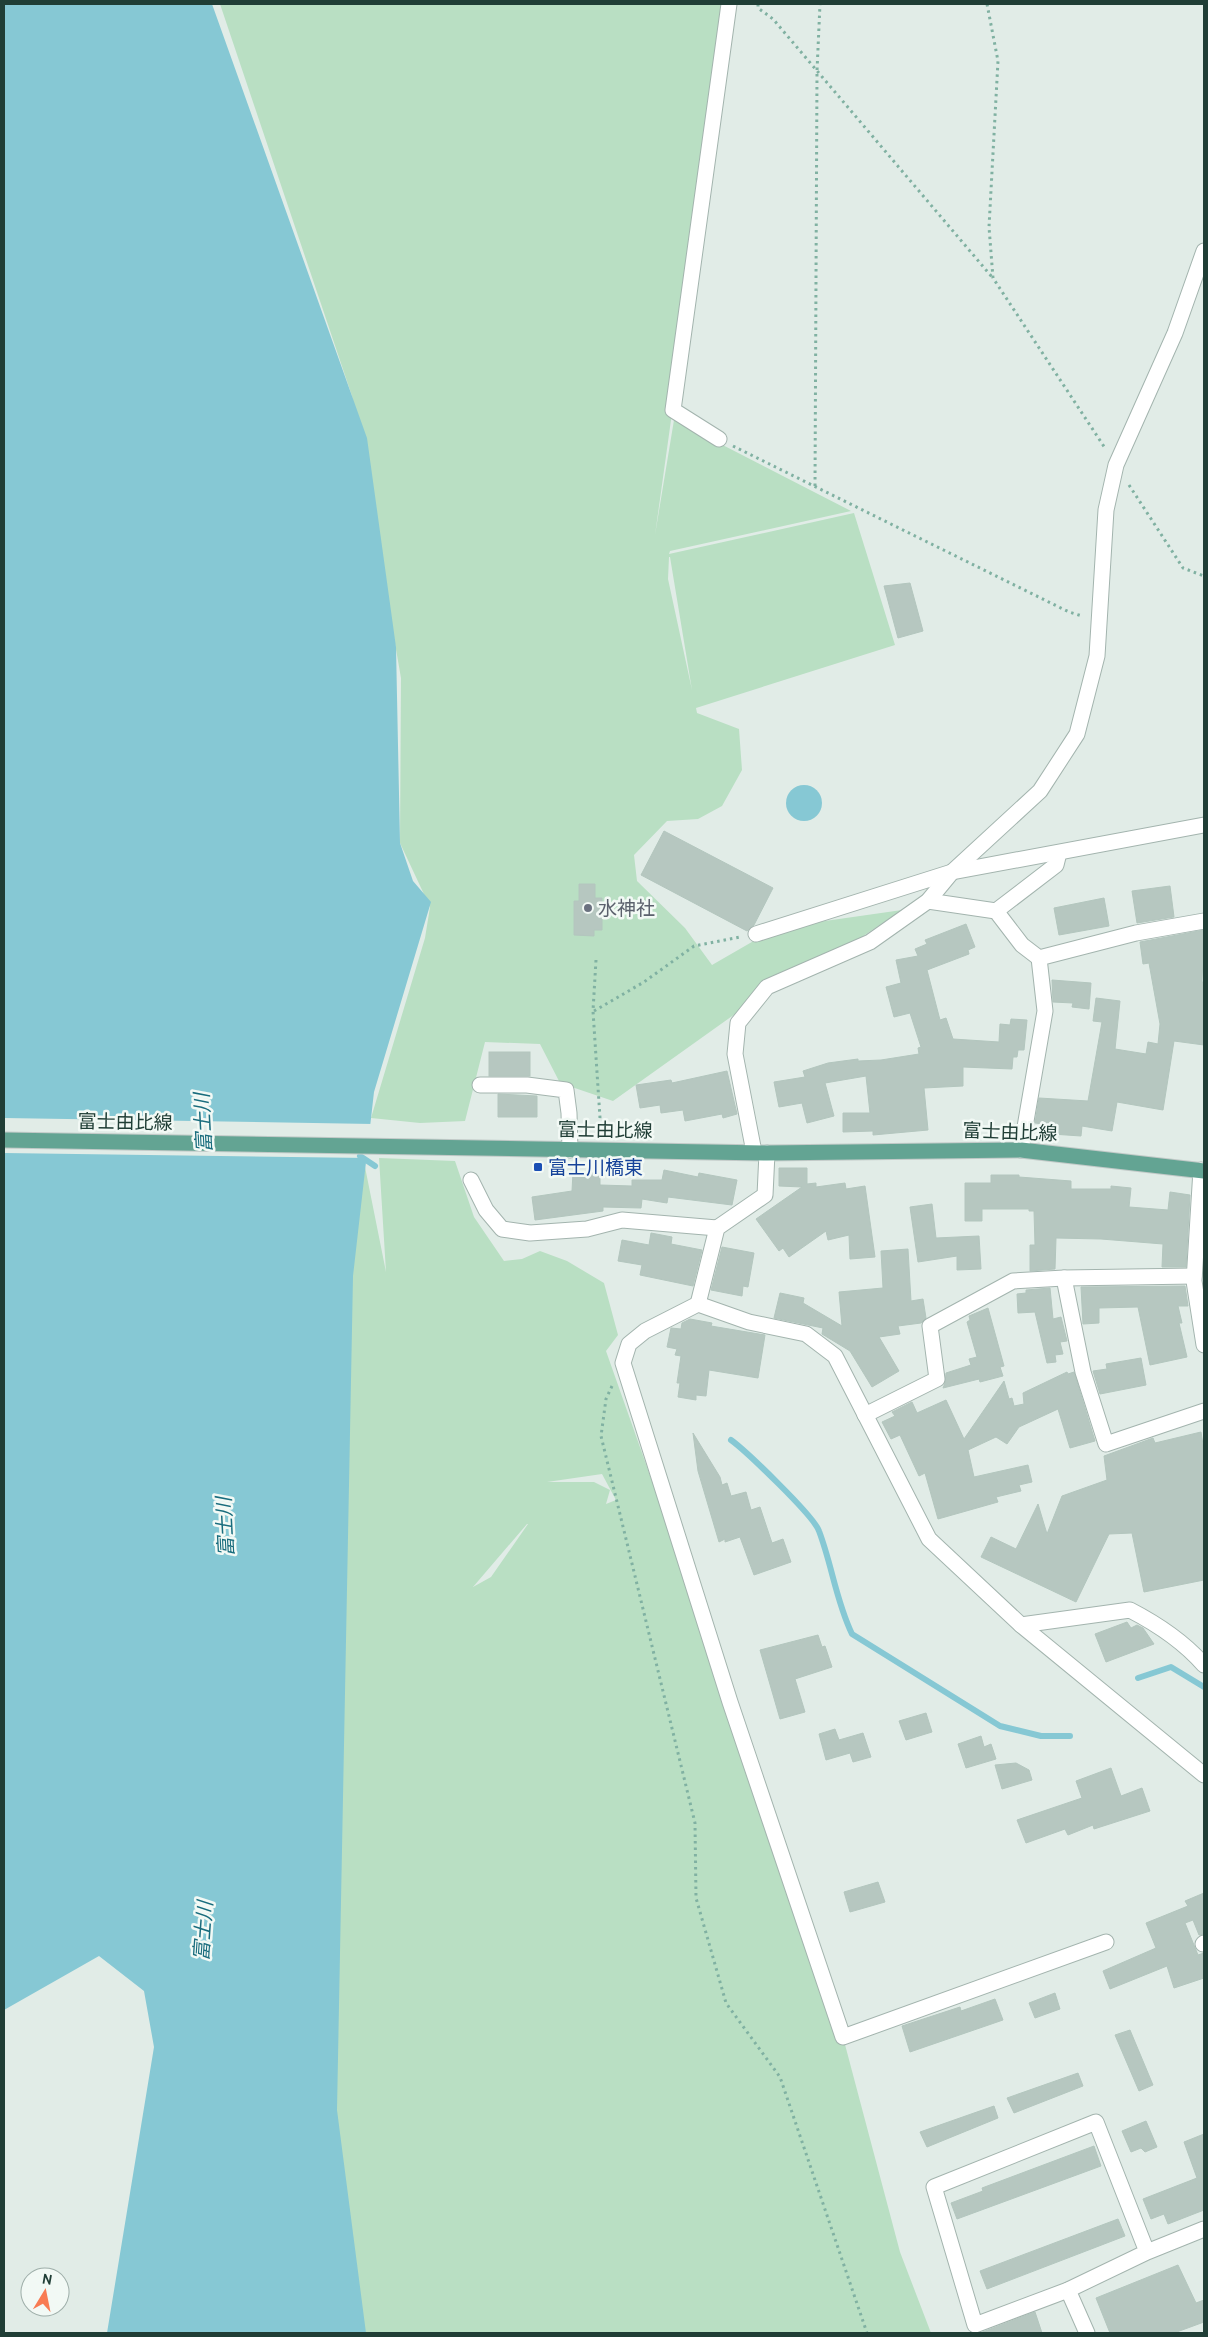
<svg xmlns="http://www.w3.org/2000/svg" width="1208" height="2337" viewBox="0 0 1208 2337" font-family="Cabin,'Noto Sans JP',sans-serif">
  <rect width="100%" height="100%" fill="#e1ece7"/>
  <!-- green -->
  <g fill="#b9dfc3" fill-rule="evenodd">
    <path d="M220,4H729L655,535L674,420L851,511L670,551L669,554L854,513L895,645L696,708L697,713L739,729L742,770L722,806L698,819L667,821L634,855L637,881L685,928L712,965L776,928L902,910L829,959L735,1014L613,1101L560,1083L540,1044L485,1042L465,1121L420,1123L371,1118L425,938L430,907L400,843L401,678L352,396ZM669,557H670L692,690L668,579Z"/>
    <path d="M379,1158L455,1161L474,1217L504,1261L522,1259L540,1251L567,1261L604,1283L618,1335L606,1351L730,1702L843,2037L900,2252L931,2333H350L304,1613L365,1167L386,1272ZM602,1474L616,1500L606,1504L610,1490L594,1482H547ZM528,1524L491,1577L473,1587L527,1524Z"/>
  </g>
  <!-- water -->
  <g fill="#86c8d4">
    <polygon points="4,4 212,4 367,438 396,647 400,843 413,881 431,902 374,1092 353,1276 337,2110 366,2333 107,2333 154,2047 144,1991 99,1956 4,2010"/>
    <circle cx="804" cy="803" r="18"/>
  </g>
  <!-- pier -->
  <polygon fill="#e1ece7" points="4,1118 373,1124 368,1158 4,1153"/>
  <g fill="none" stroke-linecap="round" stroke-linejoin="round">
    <!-- stream -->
    <g stroke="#86c8d4" stroke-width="6">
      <polyline points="360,1156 375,1166"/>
      <path d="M731,1440C746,1451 814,1516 819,1531C832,1565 836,1601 852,1634L1000,1726L1041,1736H1070"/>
      <polyline points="1138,1678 1171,1667 1204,1687"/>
    </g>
  </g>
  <!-- building -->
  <g fill="#b6c7c0" stroke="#b3c6be">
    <polygon points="910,583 923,631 898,638 884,586"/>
    <polygon points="664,831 773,888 754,925 747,931 641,875"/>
    <polygon points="579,884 595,884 595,898 602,898 602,930 594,930 594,936 574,935 574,901 579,901"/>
    <polygon points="1170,886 1174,917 1137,923 1132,891"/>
    <polygon points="1104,898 1109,926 1059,935 1054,908"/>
    <polygon points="966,924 975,947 968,950 969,954 927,970 940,1020 946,1018 953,1039 999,1042 1000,1024 1010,1025 1011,1019 1027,1020 1024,1050 1018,1050 1017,1057 1013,1057 1012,1069 963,1067 963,1086 924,1088 928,1130 873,1135 873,1131 843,1132 843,1113 870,1113 866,1076 825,1083 834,1116 807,1123 802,1103 779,1107 774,1082 805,1077 803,1071 828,1063 858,1059 858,1061 881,1060 919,1054 918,1048 921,1047 910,1013 894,1017 886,987 901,983 896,960 918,956 915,949 927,944 925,940"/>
    <polygon points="1204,930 1202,982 1204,982 1204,1045 1174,1041 1163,1110 1117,1102 1112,1131 1082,1126 1081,1136 1052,1134 1053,1125 1035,1123 1039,1098 1088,1101 1102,1022 1093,1021 1096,998 1120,1001 1115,1049 1146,1054 1148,1042 1158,1044 1160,1024 1149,963 1143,964 1140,942"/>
    <polygon points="1052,980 1091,983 1089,1009 1072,1007 1073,1003 1053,1002"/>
    <rect x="489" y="1052" width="41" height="24"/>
    <polygon points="727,1071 737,1114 723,1118 722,1114 685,1121 683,1110 661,1113 660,1105 640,1108 636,1085 671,1080 672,1083"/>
    <polygon points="498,1094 537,1096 537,1117 498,1117"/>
    <polygon points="779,1168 807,1168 807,1184 816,1183 816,1187 845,1183 846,1189 865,1186 875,1257 850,1259 849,1235 828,1240 826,1231 789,1257 783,1248 779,1251 756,1219 802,1187 779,1186"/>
    <polygon points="664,1170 698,1177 699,1173 737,1180 732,1205 668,1197 667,1203 642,1199 641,1208 603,1207 603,1211 535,1220 532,1197 572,1191 573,1172 600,1173 600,1185 632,1186 632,1180 662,1180"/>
    <polygon points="991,1175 1019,1175 1019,1177 1071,1181 1071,1189 1111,1189 1111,1186 1131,1188 1129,1207 1168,1210 1170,1192 1190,1195 1186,1267 1162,1267 1163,1244 1101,1239 1056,1238 1055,1269 1030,1271 1030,1245 1035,1245 1034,1211 1029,1211 1029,1209 982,1209 982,1221 965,1221 965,1183 991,1183"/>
    <polygon points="932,1204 936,1238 979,1236 981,1269 957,1270 957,1256 918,1262 910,1207"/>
    <polygon points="651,1233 672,1237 671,1244 702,1250 693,1286 640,1275 642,1265 618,1261 622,1240 649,1245"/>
    <polygon points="722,1247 754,1253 748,1287 743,1286 742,1296 711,1290"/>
    <polygon points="908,1249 911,1301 923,1299 926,1318 921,1323 898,1326 900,1334 879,1337 899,1371 872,1387 850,1351 822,1334 823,1328 774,1318 780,1293 804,1298 803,1303 842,1326 839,1292 883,1288 881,1251"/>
    <polygon points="1185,1286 1188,1306 1178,1306 1182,1323 1179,1323 1187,1357 1150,1365 1138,1307 1099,1308 1099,1323 1083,1324 1081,1287"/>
    <polygon points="1050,1288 1053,1319 1061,1317 1067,1341 1060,1342 1063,1354 1055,1355 1056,1362 1047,1363 1035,1312 1018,1313 1017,1294 1026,1293 1026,1290"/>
    <polygon points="988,1308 1004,1366 1000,1367 1003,1376 980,1382 979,1379 943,1388 945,1383 946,1373 971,1365 969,1359 977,1357 967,1322 970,1320 969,1316"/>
    <polygon points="690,1319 712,1323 711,1326 765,1335 758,1378 709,1370 706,1396 696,1395 696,1400 678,1397 680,1383 677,1383 681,1356 675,1355 677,1349 667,1347 671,1328 681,1329 682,1323"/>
    <polygon points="1141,1358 1146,1385 1100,1394 1093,1371 1107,1369 1106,1364"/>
    <polygon points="1067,1372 1068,1374 1074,1372 1095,1441 1070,1448 1058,1409 1019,1427 1007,1444 996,1437 968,1450 974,1477 1028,1465 1032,1482 1019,1485 1021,1491 996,1497 998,1502 938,1519 925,1473 919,1476 900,1435 891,1439 882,1422 895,1416 892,1412 912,1402 917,1413 946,1400 964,1439 1004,1381 1009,1399 1012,1398 1014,1406 1024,1404 1023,1393"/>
    <polygon points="1201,1432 1204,1451 1204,1580 1144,1592 1132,1533 1109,1534 1076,1602 981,1557 991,1537 1016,1549 1038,1504 1047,1534 1062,1496 1107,1480 1104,1456 1153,1438 1155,1443"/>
    <polygon points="693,1433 720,1477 722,1485 727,1483 731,1496 746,1492 751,1510 760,1507 772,1543 783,1539 791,1562 754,1575 740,1537 725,1542 725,1539 719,1542 698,1471"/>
    <polygon points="1127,1622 1131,1628 1137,1625 1143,1628 1154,1644 1106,1662 1095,1634"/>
    <polygon points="818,1635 822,1647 825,1646 832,1667 795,1679 805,1712 780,1719 760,1650"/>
    <polygon points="926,1713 932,1732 906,1740 899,1721"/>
    <polygon points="835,1729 839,1740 863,1733 871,1757 853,1762 850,1753 826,1760 819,1734"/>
    <polygon points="981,1736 984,1747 991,1744 996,1759 966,1768 958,1744"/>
    <polygon points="1016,1763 1029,1770 1032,1780 1002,1789 995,1765"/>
    <polygon points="1111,1768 1121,1796 1142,1788 1150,1811 1094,1829 1093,1825 1068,1835 1065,1829 1026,1843 1017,1820 1082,1798 1076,1781"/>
    <polygon points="878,1882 885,1902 850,1912 844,1892"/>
    <polygon points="1204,1893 1204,1934 1199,1935 1193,1920 1185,1923 1198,1955 1204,1953 1204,1978 1174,1988 1167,1966 1110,1989 1103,1971 1156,1948 1146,1923 1188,1906 1185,1901"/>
    <polygon points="1055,1993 1060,2009 1035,2018 1029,2003"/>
    <polygon points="995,1999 1003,2020 910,2052 902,2026 960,2007 961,2011"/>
    <polygon points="1130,2030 1153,2085 1139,2091 1115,2035"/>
    <polygon points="1078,2073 1083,2086 1014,2113 1007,2098"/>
    <polygon points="994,2106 998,2118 927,2147 920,2132"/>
    <polygon points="1146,2121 1157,2147 1145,2152 1141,2148 1131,2152 1122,2131"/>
    <polygon points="1204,2134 1204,2210 1168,2224 1164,2214 1151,2219 1143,2199 1197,2178 1184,2142"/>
    <polygon points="1094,2146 1101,2166 957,2219 951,2203 983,2191 982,2188"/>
    <polygon points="1118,2219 1125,2236 987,2289 980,2271"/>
    <polygon points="1178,2265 1196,2303 1204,2300 1204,2322 1174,2333 1110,2333 1096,2298"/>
    <polygon points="1035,2312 1042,2333 980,2333"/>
  </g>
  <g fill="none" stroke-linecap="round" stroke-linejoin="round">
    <defs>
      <g id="minor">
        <polyline points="719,439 673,410 729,4"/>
        <polyline points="928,901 996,911 1022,945 1039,958"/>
        <polyline points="996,911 1056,865 1059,853"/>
        <polyline points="756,934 952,872 1204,825"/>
        <polyline points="480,1085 527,1085 566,1090 569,1113 570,1150"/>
        <polyline points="1021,1150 1045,1011 1039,958 1136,933 1204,921"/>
        <polyline points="754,1152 735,1054 738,1023 767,987 870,942 928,901 952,872 1040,791 1077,734 1097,656 1106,510 1116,465 1175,333 1204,251"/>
        <polyline points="1201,1170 1194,1281 1204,1345"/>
        <polyline points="471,1180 486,1210 502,1229 530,1233 587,1229 622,1220 717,1228"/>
        <polyline points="1064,1278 1083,1372 1106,1444 1204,1411"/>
        <polyline points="698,1304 717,1228 765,1195 767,1153"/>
        <polyline points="865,1415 937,1379 930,1326 1013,1281 1064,1278 1194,1276"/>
        <path d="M1021,1625L1130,1610C1157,1624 1184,1642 1204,1665"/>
        <polyline points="1106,1942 843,2037 730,1702 623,1363 629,1344 645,1331 698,1304 749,1322 806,1334 835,1356 929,1539 1021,1625 1204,1775"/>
        <polyline points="1203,1944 1204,1943"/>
        <polyline points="1147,2252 1096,2122 934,2187 975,2325 1068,2290 1147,2252 1204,2229"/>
        <polyline points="1068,2290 1087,2333"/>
      </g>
      <polyline id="major" points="4,1140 767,1153 1021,1150 1204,1171"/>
    </defs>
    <!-- minor casing -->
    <use href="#minor" stroke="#a3b4ae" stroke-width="17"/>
    <!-- major casing -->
    <use href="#major" stroke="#c1c9c7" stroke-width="17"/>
    <!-- path -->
    <g stroke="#80b1a2" stroke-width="3" stroke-dasharray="2.5 4" stroke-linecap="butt">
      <polyline points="758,4 758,8 773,19 992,277"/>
      <polyline points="987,4 998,61 989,227 993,278 1105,448"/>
      <polyline points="733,446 1069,612 1082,616"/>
      <polyline points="1129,485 1183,568 1204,576"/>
      <polyline points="815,486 817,71 820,4"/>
      <polyline points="596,960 593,1011 600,1118 598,1134"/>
      <polyline points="594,1011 644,982 694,946 740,937"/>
      <polyline points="612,1386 606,1399 601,1436 695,1823 696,1898 726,2003 780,2077 867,2333"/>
    </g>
    <!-- minor -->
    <use href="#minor" stroke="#fff" stroke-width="15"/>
    <!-- major -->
    <use href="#major" stroke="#63a493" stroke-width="15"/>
  </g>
  <!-- markers -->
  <circle fill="#6b7280" stroke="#f2f9f5" stroke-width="2" cx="588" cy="908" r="5"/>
  <rect fill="#1a4fb4" stroke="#f2f9f5" stroke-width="2" x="533" y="1162" width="10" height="10" rx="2.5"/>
  <g text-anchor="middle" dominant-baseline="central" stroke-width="5" stroke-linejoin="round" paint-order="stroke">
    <!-- worship labels -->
    <g font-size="19" fill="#5b616d" stroke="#f2f9f5" text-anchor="start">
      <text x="598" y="908">水神社</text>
    </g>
    <!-- street labels -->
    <g font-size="19" fill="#203e36" stroke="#f2f9f5">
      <text transform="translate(125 1122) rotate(1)">富士由比線</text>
      <text transform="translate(605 1130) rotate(1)">富士由比線</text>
      <text transform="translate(1010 1132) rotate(2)">富士由比線</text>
    </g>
    <!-- transit labels -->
    <g font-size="19" fill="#164399" stroke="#f2f9f5" text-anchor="start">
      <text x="548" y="1167">富士川橋東</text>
    </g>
    <!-- water labels -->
    <g font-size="20" font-style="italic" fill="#186c7d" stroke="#f2f9f5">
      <text transform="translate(203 1123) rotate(-93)">富士川</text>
      <text transform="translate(225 1527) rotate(-93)">富士川</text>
      <text transform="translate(203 1931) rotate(-86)">富士川</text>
    </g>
  </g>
  <!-- border -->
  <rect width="1208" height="2337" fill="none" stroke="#203e36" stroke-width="10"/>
  <!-- north arrow -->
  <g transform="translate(45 2292) rotate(10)"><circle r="24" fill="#f2f9f5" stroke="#9eaea9"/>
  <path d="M0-4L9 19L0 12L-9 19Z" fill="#f87b53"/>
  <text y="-8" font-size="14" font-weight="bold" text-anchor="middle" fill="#203e36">N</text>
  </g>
</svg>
